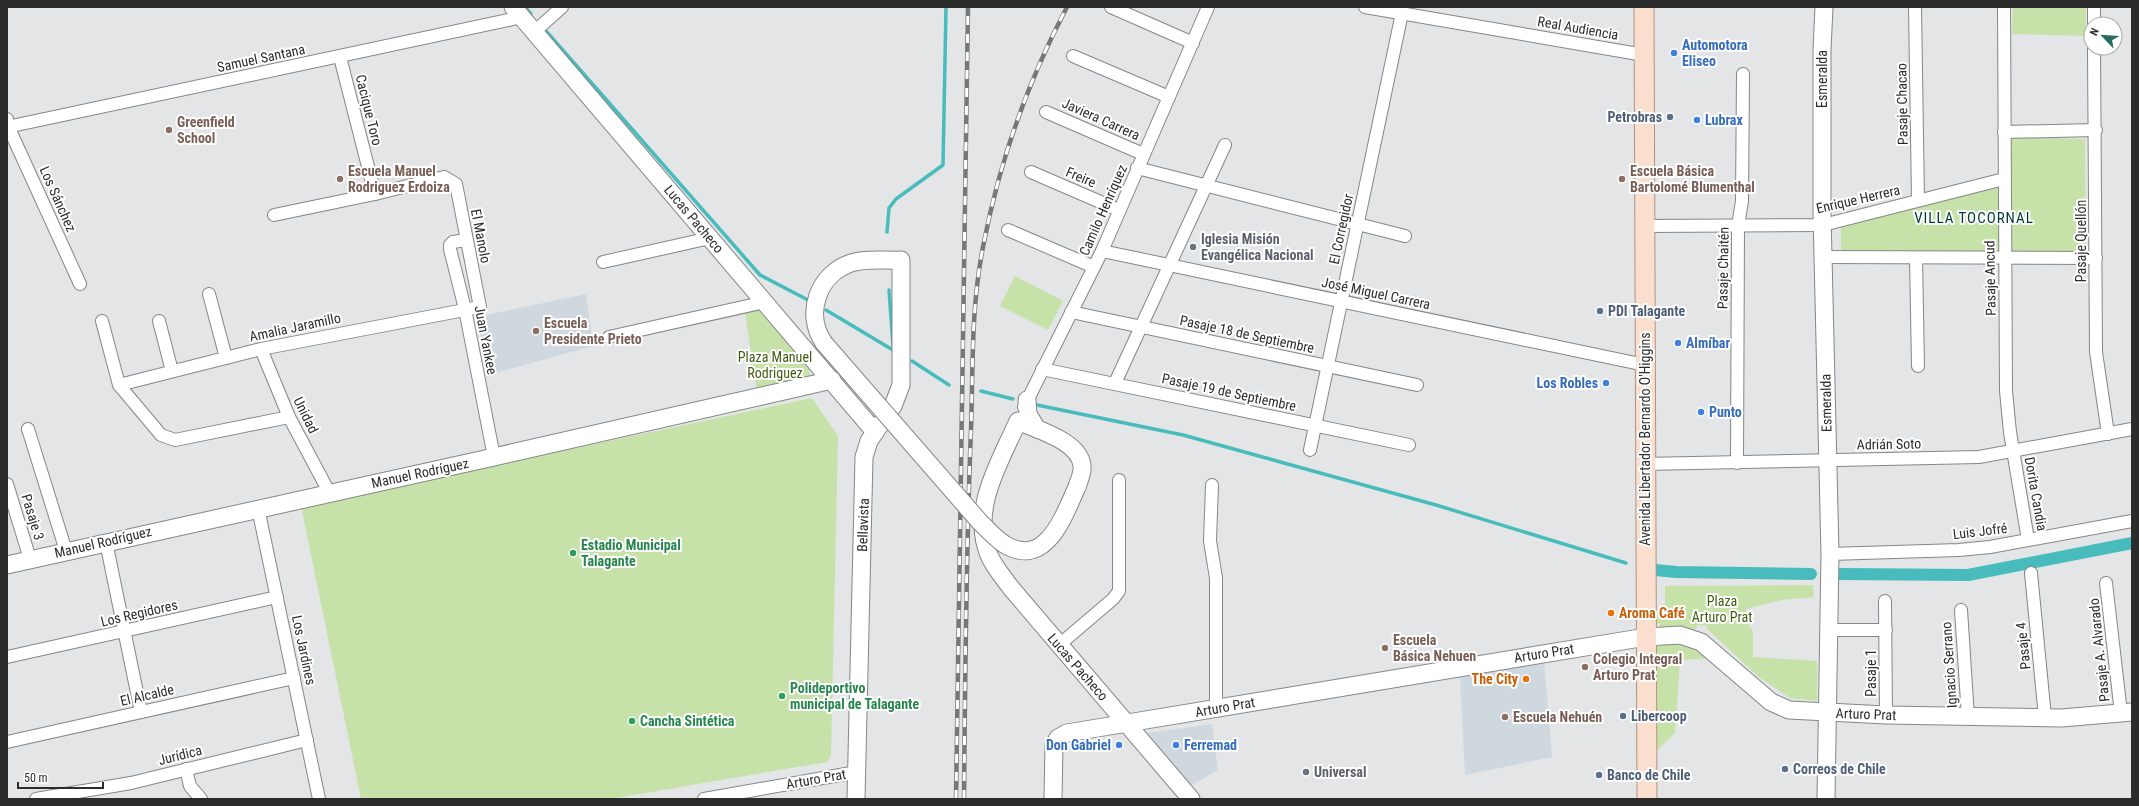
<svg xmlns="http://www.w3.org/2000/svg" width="2139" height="806" viewBox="0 0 2139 806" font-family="'Roboto Condensed',sans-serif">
  <rect width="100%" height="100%" fill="#e3e5e7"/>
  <!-- built -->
  <g fill="#d0d8df">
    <polygon points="586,294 593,346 488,375 477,317"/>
    <polygon points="1544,661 1552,757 1465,775 1460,677"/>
    <polygon points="1212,724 1218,770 1192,785 1148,737 1148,733"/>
  </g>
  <!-- green -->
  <g fill="#c7e2a8">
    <polygon points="2013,7 2086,7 2086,36 2012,34"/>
    <polygon points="2008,137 2085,139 2086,256 1841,250 1841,227 2008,179"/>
    <polygon points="1015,276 1063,301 1048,330 1000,306"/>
    <polygon points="757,308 809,369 810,380 757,393 745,313"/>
    <polygon points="812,398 838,436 831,755 827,762 610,799 361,799 301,506"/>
    <polygon points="1813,585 1814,597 1781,600 1746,609 1745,620 1753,631 1753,657 1817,661 1817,701 1790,698 1760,678 1707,629 1707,626 1698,625 1695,630 1659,633 1660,625 1656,623 1656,610 1665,610 1665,586"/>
    <polygon points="1676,642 1699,646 1715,658 1680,660 1675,733 1656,751 1657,647 1660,643"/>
  </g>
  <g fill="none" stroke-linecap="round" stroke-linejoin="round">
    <!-- stream -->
    <g stroke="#48bcbc" stroke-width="3.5">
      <polyline points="525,7 531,14"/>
      <polyline points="546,31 760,275 808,300"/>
      <polyline points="887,232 889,208 896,199 943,165 946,7"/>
      <polyline points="889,290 893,345"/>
      <polyline points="826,310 893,350"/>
      <polyline points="912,361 949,385"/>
      <polyline points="981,391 1013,399"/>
      <polyline points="1037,405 1183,435 1436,505 1626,563"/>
    </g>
    <!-- canal -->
    <g stroke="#48bcbc" stroke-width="12">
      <polyline points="1655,570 1676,572 1811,574"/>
      <polyline points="1839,574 1968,575 2132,543"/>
    </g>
    <defs>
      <g id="street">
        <polyline points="1111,7 1193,43"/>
        <polyline points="1365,7 1644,55"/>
        <polyline points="1915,7 1918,200"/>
        <polyline points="2004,7 2006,391 2010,432 2028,540"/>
        <polyline points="2094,7 2094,24"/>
        <polyline points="534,32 562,7"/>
        <polyline points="2094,48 2096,352 2108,434"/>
        <polyline points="1073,56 1169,97"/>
        <polyline points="340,57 375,194"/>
        <polyline points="1046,112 1143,154"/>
        <polyline points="7,119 8,126 80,284"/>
        <polyline points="7,127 522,17"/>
        <polyline points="2004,132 2096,130"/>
        <polyline points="1137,168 1405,236"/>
        <polyline points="1031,172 1119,210"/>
        <polyline points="1644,226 1823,225 2004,179"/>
        <polyline points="1008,230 1094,267"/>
        <polyline points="466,240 453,242 450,245 450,249 465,309 494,457"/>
        <polyline points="1102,251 1645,365"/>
        <polyline points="1823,257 2096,258"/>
        <polyline points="1916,258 1918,366"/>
        <polyline points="603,262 710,238"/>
        <polyline points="209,294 226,358"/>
        <polyline points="1071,312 1417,385"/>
        <polyline points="102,321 119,385 161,435 175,440 289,417"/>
        <polyline points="159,321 172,371"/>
        <polyline points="609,337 765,302"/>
        <polyline points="261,349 289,417 329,492"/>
        <polyline points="1042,369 1409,445"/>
        <polyline points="1115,383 1225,145"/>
        <polyline points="119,385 261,349 480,307 456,184 444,177 375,194 274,215"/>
        <polyline points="1024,407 1102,251 1208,7"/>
        <polyline points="28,429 66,551"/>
        <polyline points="1310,450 1402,13"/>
        <polyline points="1737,463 1738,226 1742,201 1743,74"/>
        <polyline points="1644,464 1979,457 2132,429"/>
        <polyline points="7,484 30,559"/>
        <polyline points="1212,485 1210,541 1216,578 1216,708"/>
        <polyline points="258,508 319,799"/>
        <polyline points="106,542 141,712"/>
        <polyline points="1830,554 1959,550 1990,547 2132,521"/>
        <polyline points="2031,573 2045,717"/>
        <polyline points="2106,583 2121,713"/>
        <polyline points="1885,601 1886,715"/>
        <polyline points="1961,610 1968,717"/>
        <polyline points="1828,630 1886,630"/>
        <polyline points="1059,645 1113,599 1119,591 1119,480"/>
        <polyline points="7,657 277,597"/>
        <polyline points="7,742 294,678"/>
        <polyline points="186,769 190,786 201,799"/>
        <polyline points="36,799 131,783 307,740"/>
        <polyline points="704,799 857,772"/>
      </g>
      <g id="secondary">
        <polyline points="513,7 875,432"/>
        <polyline points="1824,7 1822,50 1822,213 1830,554 1826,799"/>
        <path d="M824,343C804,314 818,274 851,263C866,258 886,261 901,260V385L893,406L869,441L864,457L856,799"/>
        <polyline points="1027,400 1028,414 1037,429"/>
        <path d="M1077,487C1079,480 1083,473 1082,466C1080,441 1037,430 1018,421C1000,462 970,509 989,555C994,567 1003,577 1011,588L1191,799"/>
        <polyline points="7,565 494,457 832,380"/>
        <polyline points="1053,799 1054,745 1058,738 1067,733 1646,637 1680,635 1701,642 1771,702 1789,710 1886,715 2062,718 2132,712"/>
      </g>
      <polyline id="primary" points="1644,7 1647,799"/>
    </defs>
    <!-- street casing -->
    <use href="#street" stroke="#848688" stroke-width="14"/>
    <!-- secondary casing -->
    <use href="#secondary" stroke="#848688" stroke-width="19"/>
    <!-- primary casing -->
    <use href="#primary" stroke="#b19280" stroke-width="21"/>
    <!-- street -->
    <use href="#street" stroke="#fff" stroke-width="12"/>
    <!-- secondary -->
    <use href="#secondary" stroke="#fff" stroke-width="17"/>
    <!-- primary -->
    <use href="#primary" stroke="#fbdfce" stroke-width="19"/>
    <defs>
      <g id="rail">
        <polyline points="956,799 968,7"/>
        <path d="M964,799C965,676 966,553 971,430C973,369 971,307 983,247C999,163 1027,83 1067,7"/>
      </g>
    </defs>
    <!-- rail casing -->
    <use href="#rail" stroke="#767778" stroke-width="4.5"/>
    <!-- rail -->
    <use href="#rail" stroke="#fff" stroke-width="3" stroke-dasharray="9" stroke-linecap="butt"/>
    <defs>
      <path id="secondary-bridge" d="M824,343L979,521C987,529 995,538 1004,544C1046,570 1064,515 1077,487"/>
    </defs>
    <!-- secondary-bridge casing -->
    <use href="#secondary-bridge" stroke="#848688" stroke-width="19" stroke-linecap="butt"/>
    <!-- secondary-bridge -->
    <use href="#secondary-bridge" stroke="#fff" stroke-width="17"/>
  </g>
  <!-- markers -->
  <g fill="#3f7fe0" stroke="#fff" stroke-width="1.5">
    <circle cx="1674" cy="53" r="4"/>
    <circle cx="1697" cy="120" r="4"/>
    <circle cx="1678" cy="343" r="4"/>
    <circle cx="1606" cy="383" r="4"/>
    <circle cx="1701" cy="412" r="4"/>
    <circle cx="1119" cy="745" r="4"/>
    <circle cx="1176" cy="745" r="4"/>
  </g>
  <g fill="#5c6f8a" stroke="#fff" stroke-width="1.5">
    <circle cx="1670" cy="117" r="4"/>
    <circle cx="1600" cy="311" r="4"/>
    <circle cx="1623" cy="716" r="4"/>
    <circle cx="1785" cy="769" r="4"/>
    <circle cx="1599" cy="775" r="4"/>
  </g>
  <g fill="#8d6e63" stroke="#fff" stroke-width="1.5">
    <circle cx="169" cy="130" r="4"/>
    <circle cx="340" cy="179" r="4"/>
    <circle cx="1622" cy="179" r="4"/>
    <circle cx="536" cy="331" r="4"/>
    <circle cx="1385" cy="648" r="4"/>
    <circle cx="1585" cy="667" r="4"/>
    <circle cx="1505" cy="717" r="4"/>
  </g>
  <g fill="#6b7280" stroke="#fff" stroke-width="1.5">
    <circle cx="1193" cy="247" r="4"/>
    <circle cx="1306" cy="772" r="4"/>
  </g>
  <g fill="#2e9e5b" stroke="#fff" stroke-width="1.5">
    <circle cx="573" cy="553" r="4"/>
    <circle cx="782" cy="696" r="4"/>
    <circle cx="632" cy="721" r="4"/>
  </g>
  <g fill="#e8710a" stroke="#fff" stroke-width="1.5">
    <circle cx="1611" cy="613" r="4"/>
    <circle cx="1526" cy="679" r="4"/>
  </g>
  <g text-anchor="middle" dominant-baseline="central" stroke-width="4" stroke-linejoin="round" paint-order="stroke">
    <!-- street labels -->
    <g font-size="14" fill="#2c2c2d" stroke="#fff">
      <text transform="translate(1578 28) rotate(10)">Real Audiencia</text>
      <text transform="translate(261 58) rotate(-12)">Samuel Santana</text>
      <text transform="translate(1822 79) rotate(-90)">Esmeralda</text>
      <text transform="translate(1902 104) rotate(-91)">Pasaje Chacao</text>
      <text transform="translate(369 110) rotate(76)">Cacique Toro</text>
      <text transform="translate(1101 119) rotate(24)">Javiera Carrera</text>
      <text transform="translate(1081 177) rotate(23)">Freire</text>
      <text transform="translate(58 199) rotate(66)">Los Sánchez</text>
      <text transform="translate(1858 199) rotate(-13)">Enrique Herrera</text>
      <text transform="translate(1103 210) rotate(-66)">Camilo Henríquez</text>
      <text transform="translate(694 219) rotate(50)">Lucas Pacheco</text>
      <text transform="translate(1341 229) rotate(-78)">El Corregidor</text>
      <text transform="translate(481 236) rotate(79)">El Manolo</text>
      <text transform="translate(2081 241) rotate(-90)">Pasaje Quellón</text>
      <text transform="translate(1723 268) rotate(-89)">Pasaje Chaitén</text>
      <text transform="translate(1990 278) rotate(-91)">Pasaje Ancud</text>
      <text transform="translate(1376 293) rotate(12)">José Miguel Carrera</text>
      <text transform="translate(295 327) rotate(-12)">Amalia Jaramillo</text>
      <text transform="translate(1247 334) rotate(12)">Pasaje 18 de Septiembre</text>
      <text transform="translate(486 340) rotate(79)">Juan Yankee</text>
      <text transform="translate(1229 392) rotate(12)">Pasaje 19 de Septiembre</text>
      <text transform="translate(1826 403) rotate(-91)">Esmeralda</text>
      <text transform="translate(306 415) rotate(64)">Unidad</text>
      <text transform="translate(1645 439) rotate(-90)">Avenida Libertador Bernardo O'Higgins</text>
      <text transform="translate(1889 444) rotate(-1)">Adrián Soto</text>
      <text transform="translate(420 473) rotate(-12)">Manuel Rodríguez</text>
      <text transform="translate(2036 494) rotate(80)">Dorita Candia</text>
      <text transform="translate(33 517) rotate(73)">Pasaje 3</text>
      <text transform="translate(863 525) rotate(-88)">Bellavista</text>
      <text transform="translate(1980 531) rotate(-7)">Luis Jofré</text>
      <text transform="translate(103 542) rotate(-13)">Manuel Rodríguez</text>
      <text transform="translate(139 613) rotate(-13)">Los Regidores</text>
      <text transform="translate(2023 646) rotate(-96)">Pasaje 4</text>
      <text transform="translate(304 650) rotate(78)">Los Jardines</text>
      <text transform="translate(2099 650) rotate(-96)">Pasaje A. Alvarado</text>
      <text transform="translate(1544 653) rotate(-9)">Arturo Prat</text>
      <text transform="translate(1949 665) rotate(-94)">Ignacio Serrano</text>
      <text transform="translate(1078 667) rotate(49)">Lucas Pacheco</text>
      <text transform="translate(1871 673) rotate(-90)">Pasaje 1</text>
      <text transform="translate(147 695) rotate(-13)">El Alcalde</text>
      <text transform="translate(1225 707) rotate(-10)">Arturo Prat</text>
      <text transform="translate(1866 714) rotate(2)">Arturo Prat</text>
      <text transform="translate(180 755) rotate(-14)">Jurídica</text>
      <text transform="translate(816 779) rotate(-10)">Arturo Prat</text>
    </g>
    <!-- shop labels -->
    <g font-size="14" font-weight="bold" fill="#366cbe" stroke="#fff" text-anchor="start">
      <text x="1682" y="45">Automotora<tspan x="1682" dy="16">Eliseo</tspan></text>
      <text x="1705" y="120">Lubrax</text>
      <text x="1686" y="343">Almíbar</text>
      <text x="1598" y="383" text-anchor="end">Los Robles</text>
      <text x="1709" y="412">Punto</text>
      <text x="1111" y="745" text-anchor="end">Don Gabriel</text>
      <text x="1184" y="745">Ferremad</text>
    </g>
    <!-- service labels -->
    <g font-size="14" font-weight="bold" fill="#4e5e75" stroke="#fff" text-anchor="start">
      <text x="1662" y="117" text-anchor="end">Petrobras</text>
      <text x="1608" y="311">PDI Talagante</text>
      <text x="1631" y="716">Libercoop</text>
      <text x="1793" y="769">Correos de Chile</text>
      <text x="1607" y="775">Banco de Chile</text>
    </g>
    <!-- education labels -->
    <g font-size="14" font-weight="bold" fill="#785e54" stroke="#fff" text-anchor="start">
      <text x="177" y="122">Greenfield<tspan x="177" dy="16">School</tspan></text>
      <text x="348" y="171">Escuela Manuel<tspan x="348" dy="16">Rodriguez Erdoiza</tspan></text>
      <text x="1630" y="171">Escuela Básica<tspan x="1630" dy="16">Bartolomé Blumenthal</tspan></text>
      <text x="544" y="323">Escuela<tspan x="544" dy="16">Presidente Prieto</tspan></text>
      <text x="1393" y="640">Escuela<tspan x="1393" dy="16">Básica Nehuen</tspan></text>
      <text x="1593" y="659">Colegio Integral<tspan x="1593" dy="16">Arturo Prat</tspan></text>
      <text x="1513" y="717">Escuela Nehuén</text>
    </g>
    <!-- worship labels -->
    <g font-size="14" font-weight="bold" fill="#5b616d" stroke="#fff" text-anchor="start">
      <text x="1201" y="239">Iglesia Misión<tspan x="1201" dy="16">Evangélica Nacional</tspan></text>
      <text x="1314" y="772">Universal</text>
    </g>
    <!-- park labels -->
    <g font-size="14" fill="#425e12" stroke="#fff">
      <text x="775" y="357">Plaza Manuel<tspan x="775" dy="16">Rodriguez</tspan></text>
      <text x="1722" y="601">Plaza<tspan x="1722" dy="16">Arturo Prat</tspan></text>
    </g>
    <!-- leisure labels -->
    <g font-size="14" font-weight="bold" fill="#27864d" stroke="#fff" text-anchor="start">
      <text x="581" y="545">Estadio Municipal<tspan x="581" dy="16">Talagante</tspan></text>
      <text x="790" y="688">Polideportivo<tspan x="790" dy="16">municipal de Talagante</tspan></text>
      <text x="640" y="721">Cancha Sintética</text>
    </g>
    <!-- food labels -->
    <g font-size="14" font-weight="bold" fill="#c56008" stroke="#fff" text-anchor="start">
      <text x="1619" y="613">Aroma Café</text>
      <text x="1518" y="679" text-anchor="end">The City</text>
    </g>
    <!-- neighbourhood labels -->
    <g font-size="15" letter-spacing="1" fill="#003b31" stroke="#fff">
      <text x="1974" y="218">VILLA TOCORNAL</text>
    </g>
  </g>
  <!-- border -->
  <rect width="2139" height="806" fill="none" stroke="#2c2c2d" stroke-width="16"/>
  <!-- north arrow -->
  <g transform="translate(2103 36) rotate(295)"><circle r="19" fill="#ffffff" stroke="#ababab"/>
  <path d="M0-3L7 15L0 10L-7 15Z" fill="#276c5e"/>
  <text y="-6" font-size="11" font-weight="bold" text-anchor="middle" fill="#2c2c2d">N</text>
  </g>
  <!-- scale -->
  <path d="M18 782v6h85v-6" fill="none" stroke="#2c2c2d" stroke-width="2"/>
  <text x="24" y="782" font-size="12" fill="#2c2c2d" stroke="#ffffff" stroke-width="3" paint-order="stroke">50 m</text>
</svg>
